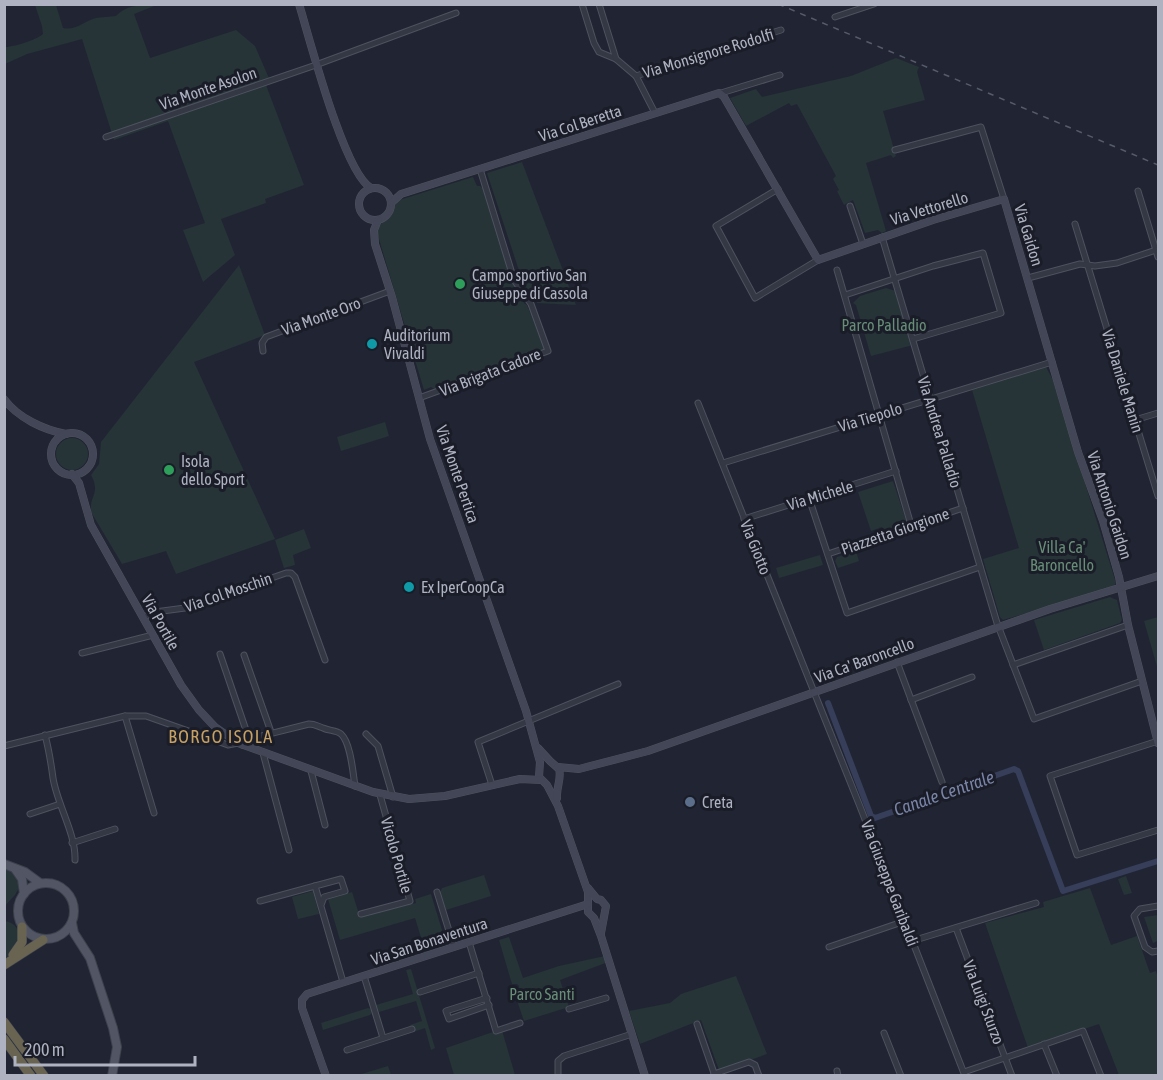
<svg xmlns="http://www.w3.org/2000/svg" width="1163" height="1080" viewBox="0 0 1163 1080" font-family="'Asap Condensed',sans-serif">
  <rect width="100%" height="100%" fill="#212533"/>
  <!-- green -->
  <g fill="#263337">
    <path d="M35,5H56L63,28C76,31 84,21 96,18C102,17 109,17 116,16C127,4 142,5 157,5L134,14L150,58L236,30L255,46L271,83L266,85L304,185L265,199L266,203L221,219L235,255L203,282L183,230L205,223L168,121L114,140L82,39L27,54L5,64V47C14,47 36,40 43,34L42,26Z"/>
    <polygon points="896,58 919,67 917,72 925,100 883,111 896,156 893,158 891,155 866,163 886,231 882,233 878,230 865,233 853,200 844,205 837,191 839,190 833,179 836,176 797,104 791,106 789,103 746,126 730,98 756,89 762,97 851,76"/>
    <polygon points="522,162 576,305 537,303 535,294 528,294 525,289 487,173"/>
    <polygon points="473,177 477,186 480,186 486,190 502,243 524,303 527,305 546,352 439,392 431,387 424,390 376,229 384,220 383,215 393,211 393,202"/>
    <path d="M239,265L265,335L194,362L275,539L176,574L166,551L122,564L91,512C89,496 101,493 91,475L99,464L101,442Z"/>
    <polygon points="886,288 896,291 913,345 871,356 856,305 853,303 860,296"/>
    <polygon points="1046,367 1053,380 1116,583 1112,588 1003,620 1000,617 983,559 1019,548 972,390"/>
    <polygon points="385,422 389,436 341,451 337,437"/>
    <circle cx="72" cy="454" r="16"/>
    <polygon points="893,481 906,520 903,524 884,531 882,527 871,531 858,492"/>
    <polygon points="304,529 311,548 293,555 295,565 284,568 275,540"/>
    <polygon points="856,551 859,561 838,568 835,561 837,557"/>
    <polygon points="820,555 823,565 779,578 776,568"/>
    <polygon points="1110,597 1117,600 1122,620 1120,623 1044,650 1034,620"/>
    <polygon points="1158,617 1158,670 1144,621"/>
    <path d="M5,869C15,872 18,875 20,886L15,895L5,906Z"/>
    <polygon points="484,875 491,896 446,910 440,892 442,888"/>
    <polygon points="1126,876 1132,893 1124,895 1118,879"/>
    <polygon points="1090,888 1111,945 1137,936 1150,973 1156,971 1158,978 1158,1075 1119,1075 1099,1024 1028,1048 985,923 1044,907 1043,902"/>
    <polygon points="313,891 319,914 298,919 292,897"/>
    <polygon points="352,892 360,917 416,903 415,899 431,894 445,940 424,947 415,918 340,940 328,899"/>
    <polygon points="1158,915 1158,941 1153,943 1144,917"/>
    <path d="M5,921C16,923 20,931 21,942L10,956L5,958Z"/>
    <polygon points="509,937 523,978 559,966 605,956 608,962 560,980 569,1007 524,1021 514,992 518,990 519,986 517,984 512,984 499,940"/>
    <polygon points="411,969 435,1048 431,1050 425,1028 413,1032 410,1025 422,1021 416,1001 379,1012 376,1005 413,994 406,970"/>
    <polygon points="736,976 767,1054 724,1070 719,1070 701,1020 640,1044 629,1011 670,1003 681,994"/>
    <polygon points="368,1008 371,1009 372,1013 370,1015 323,1030 321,1023"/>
    <polygon points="501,1027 515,1075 454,1075 446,1048 493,1032"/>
    <polygon points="388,1066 391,1075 358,1075"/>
  </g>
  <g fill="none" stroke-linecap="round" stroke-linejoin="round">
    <!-- canal -->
    <polyline stroke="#363e59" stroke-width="6" points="828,703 871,816 875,818 1014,769 1018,771 1063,891 1158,861"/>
    <defs>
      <g id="street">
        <polyline points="582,4 594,43 599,52 616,59 636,76 655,113"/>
        <polyline points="599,4 616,59"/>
        <polyline points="835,17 874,4"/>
        <polyline points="636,76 781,30"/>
        <polyline points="721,93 780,75"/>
        <polyline points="106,137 313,66 456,13"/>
        <polyline points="895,150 981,127 1004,199"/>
        <polyline points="778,189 716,226 755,298 818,260"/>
        <polyline points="1138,191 1158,257"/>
        <polyline points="850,206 863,244"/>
        <polyline points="1075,224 1158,496"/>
        <polyline points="882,237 997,623 1034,719 1142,681"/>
        <polyline points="837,270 911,525"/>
        <polyline points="1028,278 1080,264 1095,266 1117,263 1156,250"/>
        <polyline points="845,295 933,266 983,253 1001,313 913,339"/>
        <polyline points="263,351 262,343 266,337 390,291"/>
        <polyline points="419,398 548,351 531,304 514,280 480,169"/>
        <polyline points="698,403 859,804 965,1076"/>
        <polyline points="1135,420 1158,413"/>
        <polyline points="723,463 1052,362"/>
        <polyline points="809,498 847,613 980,567"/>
        <polyline points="744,519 896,471"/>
        <polyline points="828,554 963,508"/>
        <polyline points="144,617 155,612 185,608 286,573 291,573 295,577 325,660"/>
        <polyline points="82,653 153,635"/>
        <polyline points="220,654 249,739"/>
        <polyline points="244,655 271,732"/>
        <polyline points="897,662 942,782"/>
        <polyline points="1013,665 1128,625"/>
        <polyline points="911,700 972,677"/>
        <polyline points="125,716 154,813"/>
        <polyline points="366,734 378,746 393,797"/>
        <path d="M45,735C49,750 51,763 53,778C57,804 76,834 75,860"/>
        <polyline points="1158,741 1050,776 1077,855 1158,830"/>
        <path d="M242,745L249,739L309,724C315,724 317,726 323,728C329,731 336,730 341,734C351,743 353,774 355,786"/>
        <polyline points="4,746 125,716 146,716 228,745 238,743"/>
        <polyline points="263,753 289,850"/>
        <polyline points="311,771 325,825"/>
        <polyline points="492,785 478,742 618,684"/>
        <polyline points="30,814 60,804"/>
        <polyline points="72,843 115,829"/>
        <polyline points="437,892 454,947"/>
        <polyline points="260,901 315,886"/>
        <polyline points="321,905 324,897 345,891 341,879 315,886 343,982"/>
        <polyline points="1158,906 1140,909 1134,916 1145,947 1152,952 1158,951"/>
        <polyline points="361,914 410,901 380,795"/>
        <polyline points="956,928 1012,1076"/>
        <polyline points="912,941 1036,903"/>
        <polyline points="469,942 496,1031 520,1023"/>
        <polyline points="829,947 905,921"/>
        <polyline points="364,976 383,1038"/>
        <polyline points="420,992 479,973"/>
        <polyline points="487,998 446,1011 449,1019 489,1005"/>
        <polyline points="569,1009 606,998"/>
        <polyline points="697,1024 715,1076"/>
        <polyline points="884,1033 901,1076"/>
        <polyline points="1044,1044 1057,1076"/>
        <polyline points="347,1050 412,1029"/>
        <polyline points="837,1071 838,1076"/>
        <polyline points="964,1072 1083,1031 1101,1076"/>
        <polyline points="714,1074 749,1062 755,1065 759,1076"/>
        <polyline points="558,1076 558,1061 564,1056 632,1034"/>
      </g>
      <g id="secondary">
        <path d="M299,4C310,40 344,173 371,188"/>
        <circle cx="375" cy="204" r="16"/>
        <polyline points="391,203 401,194 719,93 724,97 818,260 933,220 1004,199 1078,452 1103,521 1119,577 1128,625 1158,743"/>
        <polyline points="378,220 374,230 375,244 392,297 430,439 526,711 540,762 539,777 547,785 558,806 588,892 588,912 594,918 601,936 645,1076"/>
        <path d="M4,399C18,418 44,430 66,434"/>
        <circle cx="72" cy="454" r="21"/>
        <polyline points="72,474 79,483 91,525 181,685 199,710 215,727 238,743 373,792 409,799 445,796 520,779 541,780"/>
        <path d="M538,748L550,761L559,769C562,778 556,788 557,798"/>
        <polyline points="558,767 579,769 648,751 1050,609 1158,576"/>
        <polyline points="588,888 597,899 601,900 606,906 601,933"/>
        <polyline points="326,1076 302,1008 302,1000 307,994 588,904"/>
      </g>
      <g id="primary">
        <polyline points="4,864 25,872 40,883"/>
        <polyline points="15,869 22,879 24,894"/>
        <circle cx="46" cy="911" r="28"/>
        <polyline points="72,923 74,933 90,958 113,1028 117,1047 112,1076"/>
      </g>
      <g id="highway">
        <polyline points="13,955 22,942 22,927"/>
        <polyline points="4,965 43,940"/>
        <polyline points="4,1022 44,1076"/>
        <polyline points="4,1039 31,1076"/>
      </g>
    </defs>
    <!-- street casing -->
    <use href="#street" stroke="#4e525f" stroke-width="7"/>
    <!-- secondary casing -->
    <use href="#secondary" stroke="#4e525f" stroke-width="8"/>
    <!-- primary casing -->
    <use href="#primary" stroke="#3d414d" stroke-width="10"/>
    <!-- highway casing -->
    <use href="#highway" stroke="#3b3f4b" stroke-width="10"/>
    <!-- street -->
    <use href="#street" stroke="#343744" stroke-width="5"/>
    <!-- secondary -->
    <use href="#secondary" stroke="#424656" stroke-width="7"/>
    <!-- primary -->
    <use href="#primary" stroke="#525664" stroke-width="8"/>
    <!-- highway -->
    <use href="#highway" stroke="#696452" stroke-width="9"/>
    <!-- rail -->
    <polyline stroke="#565b6b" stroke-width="1.5" stroke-dasharray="6 6" stroke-linecap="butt" points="778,4 1158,165"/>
  </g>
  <!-- markers -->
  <g fill="#2e9e5b" stroke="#1a1d28" stroke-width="2">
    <circle cx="460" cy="284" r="6"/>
    <circle cx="169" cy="470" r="6"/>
  </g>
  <g fill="#0f9aa8" stroke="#1a1d28" stroke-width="2">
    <circle cx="372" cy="344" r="6"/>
    <circle cx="409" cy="587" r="6"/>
  </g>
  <circle fill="#5c6f8a" stroke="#1a1d28" stroke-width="2" cx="690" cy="802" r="6"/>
  <g text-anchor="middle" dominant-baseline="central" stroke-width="6" stroke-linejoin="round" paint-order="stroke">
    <!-- street labels -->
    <g font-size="16" fill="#aeb2c1" stroke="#1a1d28">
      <text transform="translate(708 53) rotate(-17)">Via Monsignore Rodolfi</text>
      <text transform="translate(208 88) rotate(-19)">Via Monte Asolon</text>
      <text transform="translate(580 123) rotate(-18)">Via Col Beretta</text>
      <text transform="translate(929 208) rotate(-17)">Via Vettorello</text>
      <text transform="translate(1029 235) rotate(73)">Via Gaidon</text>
      <text transform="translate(321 316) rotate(-20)">Via Monte Oro</text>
      <text transform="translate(490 372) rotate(-21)">Via Brigata Cadore</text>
      <text transform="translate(1123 381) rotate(73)">Via Daniele Manin</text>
      <text transform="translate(870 417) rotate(-17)">Via Tiepolo</text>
      <text transform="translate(940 432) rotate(73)">Via Andrea Palladio</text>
      <text transform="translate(458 474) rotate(71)">Via Monte Pertica</text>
      <text transform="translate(820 495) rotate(-17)">Via Michele</text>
      <text transform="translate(1110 505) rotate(72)">Via Antonio Gaidon</text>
      <text transform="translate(895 531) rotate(-19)">Piazzetta Giorgione</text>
      <text transform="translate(756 547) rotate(68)">Via Giotto</text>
      <text transform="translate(228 592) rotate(-19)">Via Col Moschin</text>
      <text transform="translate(161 622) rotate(61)">Via Portile</text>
      <text transform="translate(864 660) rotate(-20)">Via Ca' Baroncello</text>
      <text transform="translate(397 855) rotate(74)">Vicolo Portile</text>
      <text transform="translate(890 883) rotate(69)">Via Giuseppe Garibaldi</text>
      <text transform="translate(429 941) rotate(-18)">Via San Bonaventura</text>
      <text transform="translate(984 1002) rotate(69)">Via Luigi Sturzo</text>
    </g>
    <!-- poi labels -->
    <g font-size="16" fill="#aeb2c1" stroke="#1a1d28" text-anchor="start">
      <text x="472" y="275">Campo sportivo San<tspan x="472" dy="18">Giuseppe di Cassola</tspan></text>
      <text x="384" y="335">Auditorium<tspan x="384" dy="18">Vivaldi</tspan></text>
      <text x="181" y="461">Isola<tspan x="181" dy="18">dello Sport</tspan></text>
      <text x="421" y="587">Ex IperCoopCa</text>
      <text x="702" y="802">Creta</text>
    </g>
    <!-- park labels -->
    <g font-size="16" fill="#688e78" stroke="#1a1d28">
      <text x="884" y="325">Parco Palladio</text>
      <text x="1062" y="547">Villa Ca'<tspan x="1062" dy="18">Baroncello</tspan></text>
      <text x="542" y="994">Parco Santi</text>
    </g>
    <!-- neighbourhood labels -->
    <g font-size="18" letter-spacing="1.5" fill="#c7a163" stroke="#1a1d28">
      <text x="221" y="736">BORGO ISOLA</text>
    </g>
    <!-- water labels -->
    <g font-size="18" font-style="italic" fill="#7984a7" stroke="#1a1d28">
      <text transform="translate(944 793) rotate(-19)">Canale Centrale</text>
    </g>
  </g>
  <!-- border -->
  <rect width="1163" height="1080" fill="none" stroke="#aeb2c1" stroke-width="12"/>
  <!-- scale -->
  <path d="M15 1056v9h180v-9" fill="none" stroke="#aeb2c1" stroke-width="3"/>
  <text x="24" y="1056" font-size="18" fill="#aeb2c1" stroke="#1a1d28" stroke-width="4.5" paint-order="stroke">200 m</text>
</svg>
